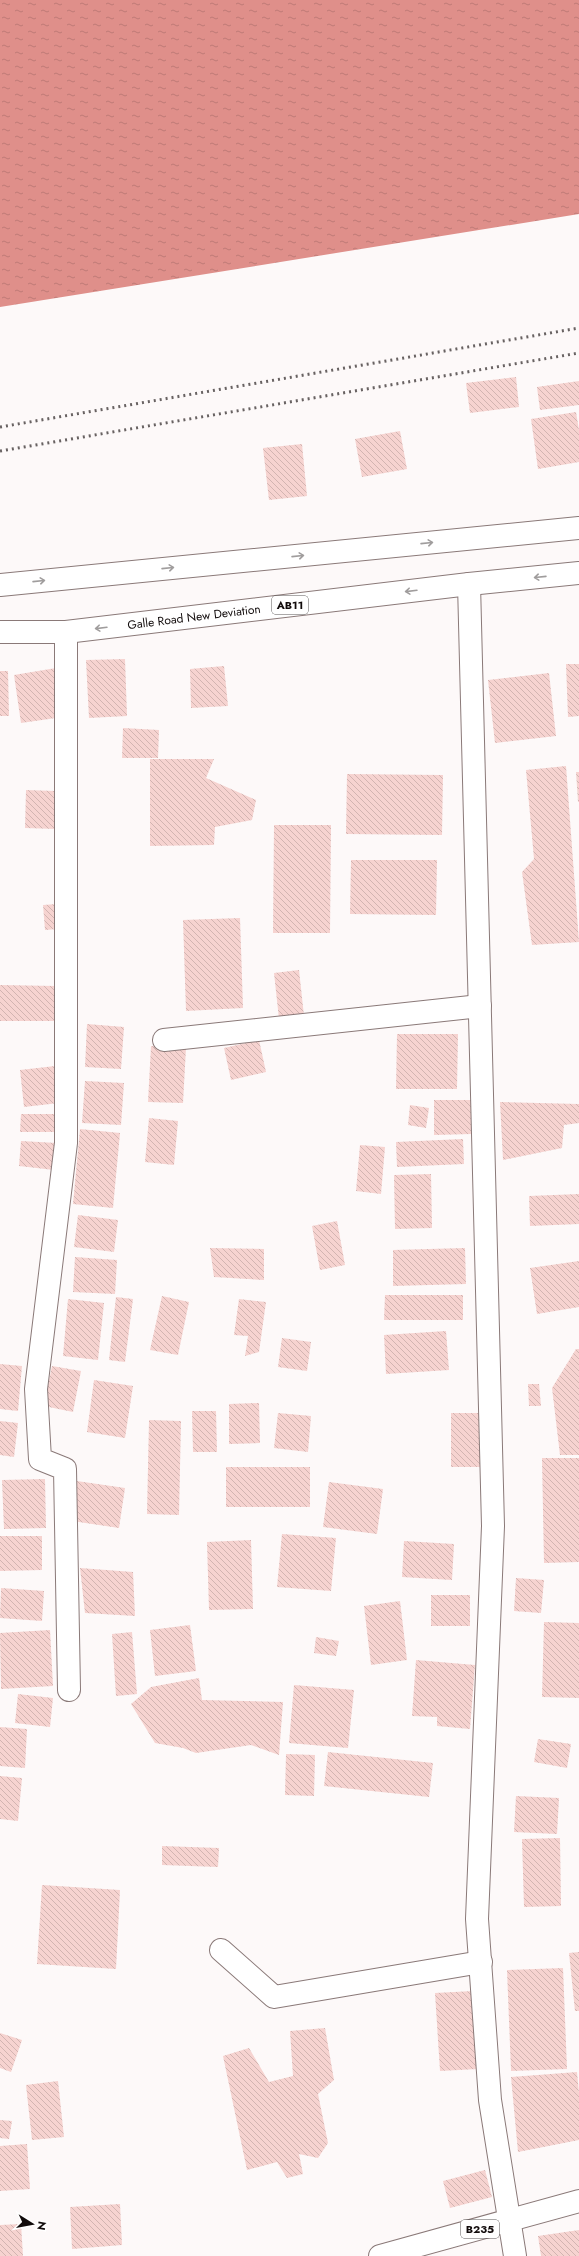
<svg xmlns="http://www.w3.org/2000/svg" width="579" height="2256" viewBox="0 0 579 2256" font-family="Jost,sans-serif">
  <defs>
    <pattern id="water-ripples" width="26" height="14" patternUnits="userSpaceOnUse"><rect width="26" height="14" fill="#df8f8a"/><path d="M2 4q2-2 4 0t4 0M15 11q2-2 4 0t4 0" fill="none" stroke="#be7a76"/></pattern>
    <pattern id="building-back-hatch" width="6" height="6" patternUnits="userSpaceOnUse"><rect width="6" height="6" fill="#f6d3d0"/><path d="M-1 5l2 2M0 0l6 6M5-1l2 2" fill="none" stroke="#d2b4b1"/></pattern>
  </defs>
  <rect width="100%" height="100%" fill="#fdf9f9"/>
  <!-- water -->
  <polygon fill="url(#water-ripples)" points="0,0 579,0 579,214 0,307"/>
  <!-- building -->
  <g fill="url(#building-back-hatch)">
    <polygon points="516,377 519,407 470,413 466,383"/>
    <polygon points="579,381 579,405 540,410 537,387"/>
    <polygon points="576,412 579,430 579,462 538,469 531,419"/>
    <polygon points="400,431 407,469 362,477 355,439"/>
    <polygon points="302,444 307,496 269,500 263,448"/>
    <polygon points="125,659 127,716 89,718 86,660"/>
    <polygon points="566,664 579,664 579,716 568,717"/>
    <polygon points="224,666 228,706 191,708 190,669"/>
    <polygon points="56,668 63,717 21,723 14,675"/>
    <polygon points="0,671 8,671 9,716 0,716"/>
    <polygon points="549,673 556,736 495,743 488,680"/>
    <polygon points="123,728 159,730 158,758 122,758"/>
    <polygon points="150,759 214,759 206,778 256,800 252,820 215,827 214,845 150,846"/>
    <polygon points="566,766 579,942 532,945 522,872 534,859 526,770"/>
    <polygon points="576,772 579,772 579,802 578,802"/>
    <polygon points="347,774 443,775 442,835 346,834"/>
    <polygon points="26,790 56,791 56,829 25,828"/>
    <polygon points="274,825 331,825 330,933 273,933"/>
    <polygon points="351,860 437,860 436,915 350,914"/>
    <polygon points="57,904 59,929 45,930 43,905"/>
    <polygon points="240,918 243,1008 186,1011 183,920"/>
    <polygon points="299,970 304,1016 279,1019 274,973"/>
    <polygon points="0,985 56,986 56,1021 0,1021"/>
    <polygon points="87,1024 124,1027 121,1069 85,1067"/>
    <polygon points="397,1034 458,1034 457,1089 396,1089"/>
    <polygon points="259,1040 266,1072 231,1080 224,1048"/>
    <polygon points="151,1046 186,1048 183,1103 148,1102"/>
    <polygon points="55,1066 59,1103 24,1107 20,1070"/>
    <polygon points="85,1081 124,1083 121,1125 82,1123"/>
    <polygon points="434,1100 472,1100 472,1134 434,1135"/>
    <polygon points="500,1102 579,1104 579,1123 564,1125 562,1148 503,1160"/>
    <polygon points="410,1105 429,1108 426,1128 408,1125"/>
    <polygon points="21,1114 57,1114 57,1132 20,1132"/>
    <polygon points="149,1118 178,1121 174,1165 145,1162"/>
    <polygon points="80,1129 120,1133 113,1208 73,1204"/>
    <polygon points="463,1139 464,1164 397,1167 396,1142"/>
    <polygon points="21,1141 57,1143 54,1170 19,1166"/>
    <polygon points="360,1145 385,1147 381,1194 356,1191"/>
    <polygon points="431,1174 432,1228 395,1229 394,1175"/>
    <polygon points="579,1194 579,1224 530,1226 529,1196"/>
    <polygon points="78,1215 118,1220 114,1252 74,1247"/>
    <polygon points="337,1221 345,1265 320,1270 312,1226"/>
    <polygon points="210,1248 264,1249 264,1280 214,1277"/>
    <polygon points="465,1248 466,1284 393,1286 393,1250"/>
    <polygon points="75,1257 117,1260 115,1294 73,1292"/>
    <polygon points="579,1261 579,1307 537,1314 530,1268"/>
    <polygon points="385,1295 463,1295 463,1320 384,1320"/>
    <polygon points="162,1296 189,1302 178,1355 150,1350"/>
    <polygon points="116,1297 133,1299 125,1362 109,1360"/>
    <polygon points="68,1299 104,1303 98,1360 63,1356"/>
    <polygon points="239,1299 266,1302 259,1352 245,1356 248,1336 234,1335"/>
    <polygon points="446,1331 449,1370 386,1374 384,1335"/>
    <polygon points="282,1338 311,1342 307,1371 278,1367"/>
    <polygon points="576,1349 579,1349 579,1455 560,1455 552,1388"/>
    <polygon points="0,1364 22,1366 18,1411 0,1409"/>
    <polygon points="52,1366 81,1371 73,1412 44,1406"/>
    <polygon points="94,1380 133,1386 125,1438 87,1432"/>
    <polygon points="528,1384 539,1384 541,1406 529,1406"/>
    <polygon points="259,1403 260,1443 229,1444 229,1404"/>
    <polygon points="192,1411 216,1411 217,1452 193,1452"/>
    <polygon points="278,1413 311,1416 308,1452 274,1448"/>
    <polygon points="451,1413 483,1413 482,1467 451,1467"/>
    <polygon points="149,1420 181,1421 179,1515 147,1514"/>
    <polygon points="0,1421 18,1423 14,1457 0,1455"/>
    <polygon points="542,1458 579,1458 579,1562 544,1563"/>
    <rect x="226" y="1467" width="84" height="40"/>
    <polygon points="45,1479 46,1528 4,1529 2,1480"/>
    <polygon points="77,1481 125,1488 119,1528 72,1521"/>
    <polygon points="329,1482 383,1489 377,1534 323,1527"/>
    <polygon points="282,1534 336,1538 331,1591 277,1587"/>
    <polygon points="0,1536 42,1536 42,1570 0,1571"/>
    <polygon points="251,1540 253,1609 209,1610 207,1542"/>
    <polygon points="404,1541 454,1544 452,1580 402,1577"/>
    <polygon points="80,1568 133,1572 135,1616 85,1613"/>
    <polygon points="516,1578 544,1580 541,1613 514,1611"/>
    <polygon points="1,1588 44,1591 42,1621 0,1618"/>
    <rect x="431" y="1595" width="39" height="31"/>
    <polygon points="400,1601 407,1660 371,1665 364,1606"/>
    <polygon points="544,1622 579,1623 579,1698 542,1697"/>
    <polygon points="190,1625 196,1671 155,1676 150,1630"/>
    <polygon points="50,1630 53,1686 1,1689 0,1633"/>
    <polygon points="132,1632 137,1694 116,1696 112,1634"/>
    <polygon points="316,1637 339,1641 336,1656 314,1653"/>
    <polygon points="416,1660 475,1665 470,1729 437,1726 437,1717 412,1716"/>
    <polygon points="199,1678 202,1700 283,1702 279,1755 251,1745 196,1753 183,1748 155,1743 131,1704 151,1687"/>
    <polygon points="294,1685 354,1690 348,1748 289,1743"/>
    <polygon points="18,1694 53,1698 50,1727 15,1723"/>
    <polygon points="0,1727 27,1729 25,1768 0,1766"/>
    <polygon points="538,1739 571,1744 567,1768 534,1762"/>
    <polygon points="328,1752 433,1763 429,1797 324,1786"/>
    <polygon points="286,1754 315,1755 314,1796 285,1795"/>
    <polygon points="0,1776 22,1778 18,1821 0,1819"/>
    <polygon points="516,1796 559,1798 557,1834 514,1832"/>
    <polygon points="560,1838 561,1906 524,1907 522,1839"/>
    <polygon points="162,1846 219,1848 218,1867 162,1865"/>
    <polygon points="42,1885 120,1890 116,1969 37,1964"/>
    <polygon points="579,1952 579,2011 575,2011 569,1953"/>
    <polygon points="563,1968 567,2069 511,2071 507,1970"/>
    <polygon points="473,1991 478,2069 440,2071 435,1993"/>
    <polygon points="325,2028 334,2080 318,2094 328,2143 318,2158 299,2154 303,2174 287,2178 277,2162 247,2170 223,2056 249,2048 269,2082 293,2076 290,2031"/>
    <polygon points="0,2033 22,2040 11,2072 0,2068"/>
    <polygon points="577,2072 579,2093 579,2140 518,2152 511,2077"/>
    <polygon points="58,2081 64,2137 32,2140 26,2085"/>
    <polygon points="0,2120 12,2121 9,2139 0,2138"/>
    <polygon points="27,2144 30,2189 0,2191 0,2146"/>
    <polygon points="485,2170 492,2197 450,2208 443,2181"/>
    <polygon points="120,2204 122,2245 72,2249 70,2207"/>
    <polygon points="21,2224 23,2256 0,2256 0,2225"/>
    <polygon points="579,2230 579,2256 541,2256 538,2236"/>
  </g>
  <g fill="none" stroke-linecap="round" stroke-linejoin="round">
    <defs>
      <g id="street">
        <polyline points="469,584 493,1526 477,1919 490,2100 515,2256"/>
        <polyline points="66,632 66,1143 36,1389 40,1459 65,1469 69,1690"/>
        <polyline points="164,1040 480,1006"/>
        <polyline points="221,1950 274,1997 481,1962"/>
      </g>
      <g id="primary">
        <polyline points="0,585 579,528"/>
        <polyline points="0,632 66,632 469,584 579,573"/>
        <polyline points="380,2256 579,2201"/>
      </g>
    </defs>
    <!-- street casing -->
    <use href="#street" stroke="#8a7978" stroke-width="24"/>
    <!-- primary casing -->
    <use href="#primary" stroke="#8a7978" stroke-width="24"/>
    <!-- street -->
    <use href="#street" stroke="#fff" stroke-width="22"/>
    <!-- primary -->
    <use href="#primary" stroke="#fff" stroke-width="22"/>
    <!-- rail -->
    <g stroke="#686262" stroke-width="3" stroke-dasharray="2 4" stroke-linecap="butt">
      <polyline points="0,427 579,328"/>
      <polyline points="0,451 579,353"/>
    </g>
  </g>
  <!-- one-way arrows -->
  <defs><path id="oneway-shaft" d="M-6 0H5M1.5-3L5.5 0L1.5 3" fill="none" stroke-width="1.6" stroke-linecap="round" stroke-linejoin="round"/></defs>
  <g stroke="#a09d9d">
    <use href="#oneway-shaft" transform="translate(427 543) rotate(-6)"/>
    <use href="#oneway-shaft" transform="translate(298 556) rotate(-6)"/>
    <use href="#oneway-shaft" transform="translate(168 568) rotate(-6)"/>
    <use href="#oneway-shaft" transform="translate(540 577) rotate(174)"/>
    <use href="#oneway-shaft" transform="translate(39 581) rotate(-6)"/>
    <use href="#oneway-shaft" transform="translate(411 591) rotate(173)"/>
    <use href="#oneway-shaft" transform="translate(101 628) rotate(173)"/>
  </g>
  <g text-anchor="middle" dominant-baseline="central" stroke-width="3" stroke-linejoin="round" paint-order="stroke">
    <!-- shield labels -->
    <g fill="#fff" stroke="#585454" stroke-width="1">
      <rect x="272" y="596" width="36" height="18" rx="3"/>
      <rect x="461" y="2220" width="38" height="18" rx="3"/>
    </g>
    <g font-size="11" font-weight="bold" fill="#110b0b">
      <text x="290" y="605">AB11</text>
      <text x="480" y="2229">B235</text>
    </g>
    <!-- street labels -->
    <g font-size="12" fill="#110b0b" stroke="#fff">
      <text transform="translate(194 617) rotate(-7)">Galle Road New Deviation</text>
    </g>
  </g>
  <!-- north arrow -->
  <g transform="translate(32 2224) rotate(101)" stroke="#ffffff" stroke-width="3" paint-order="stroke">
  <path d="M0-3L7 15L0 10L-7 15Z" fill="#110b0b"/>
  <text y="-6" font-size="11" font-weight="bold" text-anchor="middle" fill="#110b0b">N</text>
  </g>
</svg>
